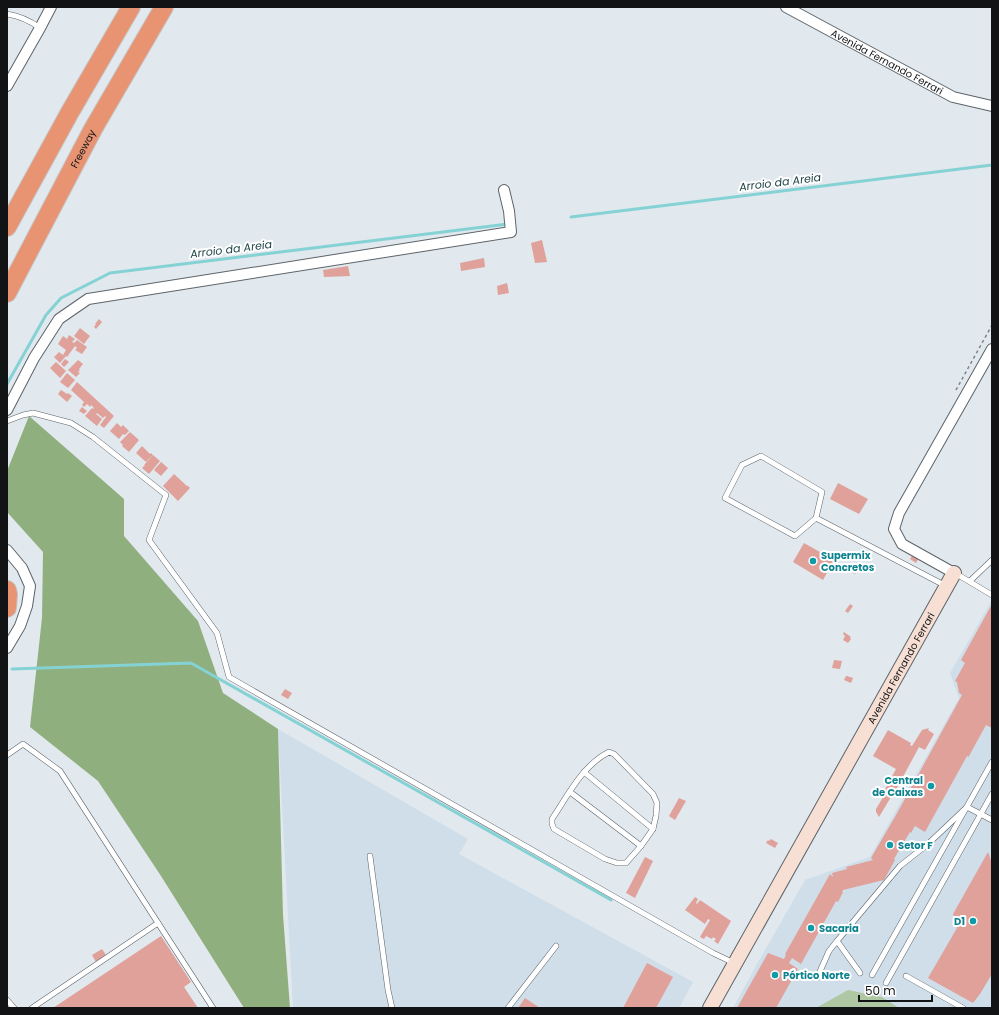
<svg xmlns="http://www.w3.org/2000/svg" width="999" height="1015" viewBox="0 0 999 1015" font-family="Poppins,sans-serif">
  <rect width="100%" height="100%" fill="#e1e8ee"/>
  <!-- built -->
  <g fill="#cfdee9">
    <polygon points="992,600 992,1008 733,1008 757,964 805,880 870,857 959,698 950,673"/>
    <polygon points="278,729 468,839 459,854 693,982 679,1008 293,1008"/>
  </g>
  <!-- green -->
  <polygon fill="#b0c7a3" points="848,990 882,997 899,1008 816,1008"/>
  <!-- forest -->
  <polygon fill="#90af7e" points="29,416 124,499 124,536 198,621 223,693 278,729 283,915 290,1008 244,1008 161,876 98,781 30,727 42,618 43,552 7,512 7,471"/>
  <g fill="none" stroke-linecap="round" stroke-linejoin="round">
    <!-- stream -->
    <g stroke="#84d2d4" stroke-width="3">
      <polyline points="571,217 992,165"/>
      <polyline points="7,384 46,315 61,298 110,273 508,224"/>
      <polyline points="12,669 191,663 611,900"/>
    </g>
  </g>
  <!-- building -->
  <g fill="#e0a19b">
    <polygon points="542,240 547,262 535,263 531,243"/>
    <polygon points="484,258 485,267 461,271 460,263"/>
    <polygon points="348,266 350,276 324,277 323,270"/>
    <polygon points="507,283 509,293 498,295 497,286"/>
    <polygon points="99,319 102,322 96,329 94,327 96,324 95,324"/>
    <polygon points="80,328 90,336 84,344 74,336"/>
    <polygon points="69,335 75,339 72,342 74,343 77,340 87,347 82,354 75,350 77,348 75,346 67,357 66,356 60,363 54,357 59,352 63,355 66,350 58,344 63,336 67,339"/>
    <polygon points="65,359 69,362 64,367 61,364"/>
    <polygon points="78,360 83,364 79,369 80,370 78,372 80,373 76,377 68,370"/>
    <polygon points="56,362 66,371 60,378 50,368"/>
    <polygon points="67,373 75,380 68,388 60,382"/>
    <polygon points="77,382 114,416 104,428 100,425 106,417 105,416 103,418 97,413 96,414 102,419 97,426 85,416 92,408 94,409 94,408 91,405 90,407 87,404 84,407 82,405 84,402 83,401 71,390"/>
    <polygon points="61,390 67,394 68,393 72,396 67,402 58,394"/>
    <polygon points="82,407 87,411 84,414 79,411"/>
    <polygon points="117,423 121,427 123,425 129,431 125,435 123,434 119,439 110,431"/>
    <polygon points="130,432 139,440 129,452 122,446 123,445 120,442"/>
    <polygon points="142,446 150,454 151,453 153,455 146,462 136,453"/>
    <polygon points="153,455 160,461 149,474 142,468 145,465 144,465"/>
    <polygon points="161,462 168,468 161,476 154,470"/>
    <polygon points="174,474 187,486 188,486 190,488 178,501 163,486"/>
    <polygon points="838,483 868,499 859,514 830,499"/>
    <polygon points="804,543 834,560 823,580 793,562"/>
    <polygon points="913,554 919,558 916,563 910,559"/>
    <polygon points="852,567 857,571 855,574 850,571"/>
    <polygon points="850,604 853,606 848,613 845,611"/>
    <polygon points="992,604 992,728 986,725 969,756 969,757 967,756 925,832 915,826 911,833 910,832 894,859 895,860 884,880 843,890 842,892 843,892 838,902 836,901 801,964 792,958 789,963 798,969 776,1008 737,1008 768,953 784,959 786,955 785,954 830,874 833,877 832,873 847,869 846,867 873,860 871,858 896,815 962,695 959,693 957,682 955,681 965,663 961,660"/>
    <polygon points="844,632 851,637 850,638 851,639 848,643 843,640 845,636 843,634"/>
    <polygon points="834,660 842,661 840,669 832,668"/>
    <polygon points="846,676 847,676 853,678 851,683 844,680"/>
    <polygon points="285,689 292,693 288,699 281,695"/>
    <polygon points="929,728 928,730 934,734 925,750 919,747 918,749 892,797 891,797 879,817 876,812 876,809 885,794 883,793 896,769 873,756 888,730 911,743 910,745 912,746 922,730"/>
    <polygon points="679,798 686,801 675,820 669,816"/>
    <polygon points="771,839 778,843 775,848 766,843 768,840 769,841"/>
    <polygon points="988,852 992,863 992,974 980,994 973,1003 928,978 957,928 953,914"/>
    <polygon points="645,857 653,861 635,898 626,893"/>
    <polygon points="695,897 698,899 696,903 697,904 700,900 731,921 718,944 714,941 716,939 713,937 712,939 706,936 704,939 700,937 710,920 708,919 705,924 685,910"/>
    <polygon points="161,936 191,982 184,987 198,1008 53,1008"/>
    <polygon points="102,949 106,955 96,962 92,955"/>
    <polygon points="647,963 673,977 656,1008 623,1008"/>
    <polygon points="525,998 540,1008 518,1008"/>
  </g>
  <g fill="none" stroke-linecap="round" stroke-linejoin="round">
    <defs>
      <g id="lane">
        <path d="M7,14C20,16 29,20 40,28"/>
        <polyline points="7,421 23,415 33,413 71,423 93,437 166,495 149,540 217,633 229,677 713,953 734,963"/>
        <polygon points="761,456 822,492 816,518 795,536 725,498 742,465"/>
        <polyline points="816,518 946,586"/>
        <polyline points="955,573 992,595"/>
        <polyline points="970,581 992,560"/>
        <path d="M609,752L614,754L653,794L657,803L656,816L653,829L641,846L626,863H617L605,859L554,829L552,824V819C568,795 583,765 609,752Z"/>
        <polyline points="7,755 23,744 60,771 158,923 32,1008"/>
        <polyline points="584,772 653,829"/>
        <polyline points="570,792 641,846"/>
        <polyline points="370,856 388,990 392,1008"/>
        <polyline points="158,923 213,1008"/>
        <polyline points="860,973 837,941 900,866 928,844 967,807 992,820"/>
        <polyline points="872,975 992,762"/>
        <polyline points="906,976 963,1008"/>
        <polyline points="817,978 829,951 837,941"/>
        <polyline points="886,983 992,794"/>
        <polyline points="7,1000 14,1008"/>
        <polyline points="508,1008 556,946"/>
      </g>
      <g id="street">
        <path id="s1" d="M786,7L953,97L992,106"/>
        <polyline points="7,86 40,28 51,7"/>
        <polyline points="7,410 34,358 59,319 88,299 511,232 509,211 504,190"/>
        <polyline points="7,550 22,568 30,586 27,606 20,626 7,648"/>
        <polyline points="954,573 902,544 894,529 899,513 992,349"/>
      </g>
      <g id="secondary">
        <path id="s2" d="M710,1008L954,573"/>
      </g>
      <g id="highway">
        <polyline points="7,227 70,112 131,7"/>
        <path id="s3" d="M7,293L93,129L164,7"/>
        <polyline points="7,590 8,594 7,608"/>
      </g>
    </defs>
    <!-- lane casing -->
    <use href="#lane" stroke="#5d6469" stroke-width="6"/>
    <!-- street casing -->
    <use href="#street" stroke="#5d6469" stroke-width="12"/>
    <!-- secondary casing -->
    <use href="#secondary" stroke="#5d6469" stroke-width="16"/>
    <!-- highway casing -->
    <use href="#highway" stroke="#c6c6c7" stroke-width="20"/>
    <!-- path -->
    <polyline stroke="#7c8185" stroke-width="1.5" stroke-dasharray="3 3" stroke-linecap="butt" points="956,390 992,325"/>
    <!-- lane -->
    <use href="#lane" stroke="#fff" stroke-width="5"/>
    <!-- street -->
    <use href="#street" stroke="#fff" stroke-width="10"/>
    <!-- secondary -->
    <use href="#secondary" stroke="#f8dfd4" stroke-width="14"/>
    <!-- highway -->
    <use href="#highway" stroke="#e89371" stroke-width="18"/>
  </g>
  <!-- markers -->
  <g fill="#0f9aa8" stroke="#fff" stroke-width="1.5">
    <circle cx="813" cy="561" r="4"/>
    <circle cx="931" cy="786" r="4"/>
    <circle cx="890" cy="845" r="4"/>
    <circle cx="973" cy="921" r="4"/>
    <circle cx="811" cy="928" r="4"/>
    <circle cx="775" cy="975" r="4"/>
  </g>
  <g text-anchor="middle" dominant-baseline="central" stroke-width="4" stroke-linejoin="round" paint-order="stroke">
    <!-- street labels -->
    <g font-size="10" fill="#111315" stroke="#fff">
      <text stroke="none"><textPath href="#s1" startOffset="115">Avenida Fernando Ferrari</textPath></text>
      <text stroke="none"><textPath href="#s3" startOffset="163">Freeway</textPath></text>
      <text stroke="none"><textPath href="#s2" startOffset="390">Avenida Fernando Ferrari</textPath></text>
    </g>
    <!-- culture labels -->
    <g font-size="10" font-weight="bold" fill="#0d838f" stroke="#fff" text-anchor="start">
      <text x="821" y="555">Supermix<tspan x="821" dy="12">Concretos</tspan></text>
      <text x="923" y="780" text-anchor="end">Central<tspan x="923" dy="12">de Caixas</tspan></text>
      <text x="898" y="845">Setor F</text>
      <text x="965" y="921" text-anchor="end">D1</text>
      <text x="819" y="928">Sacaria</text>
      <text x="783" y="975">Pórtico Norte</text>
    </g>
    <!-- water labels -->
    <g font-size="11" font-style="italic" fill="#204546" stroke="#fff">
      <text transform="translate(780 182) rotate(-7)">Arroio da Areia</text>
      <text transform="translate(231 249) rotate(-7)">Arroio da Areia</text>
    </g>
  </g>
  <!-- border -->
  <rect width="999" height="1015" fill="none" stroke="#111315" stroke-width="16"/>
  <!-- scale -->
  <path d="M859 995v6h73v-6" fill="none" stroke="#111315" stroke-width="2"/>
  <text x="865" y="995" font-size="12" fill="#111315" stroke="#ffffff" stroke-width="3" paint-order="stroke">50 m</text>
</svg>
